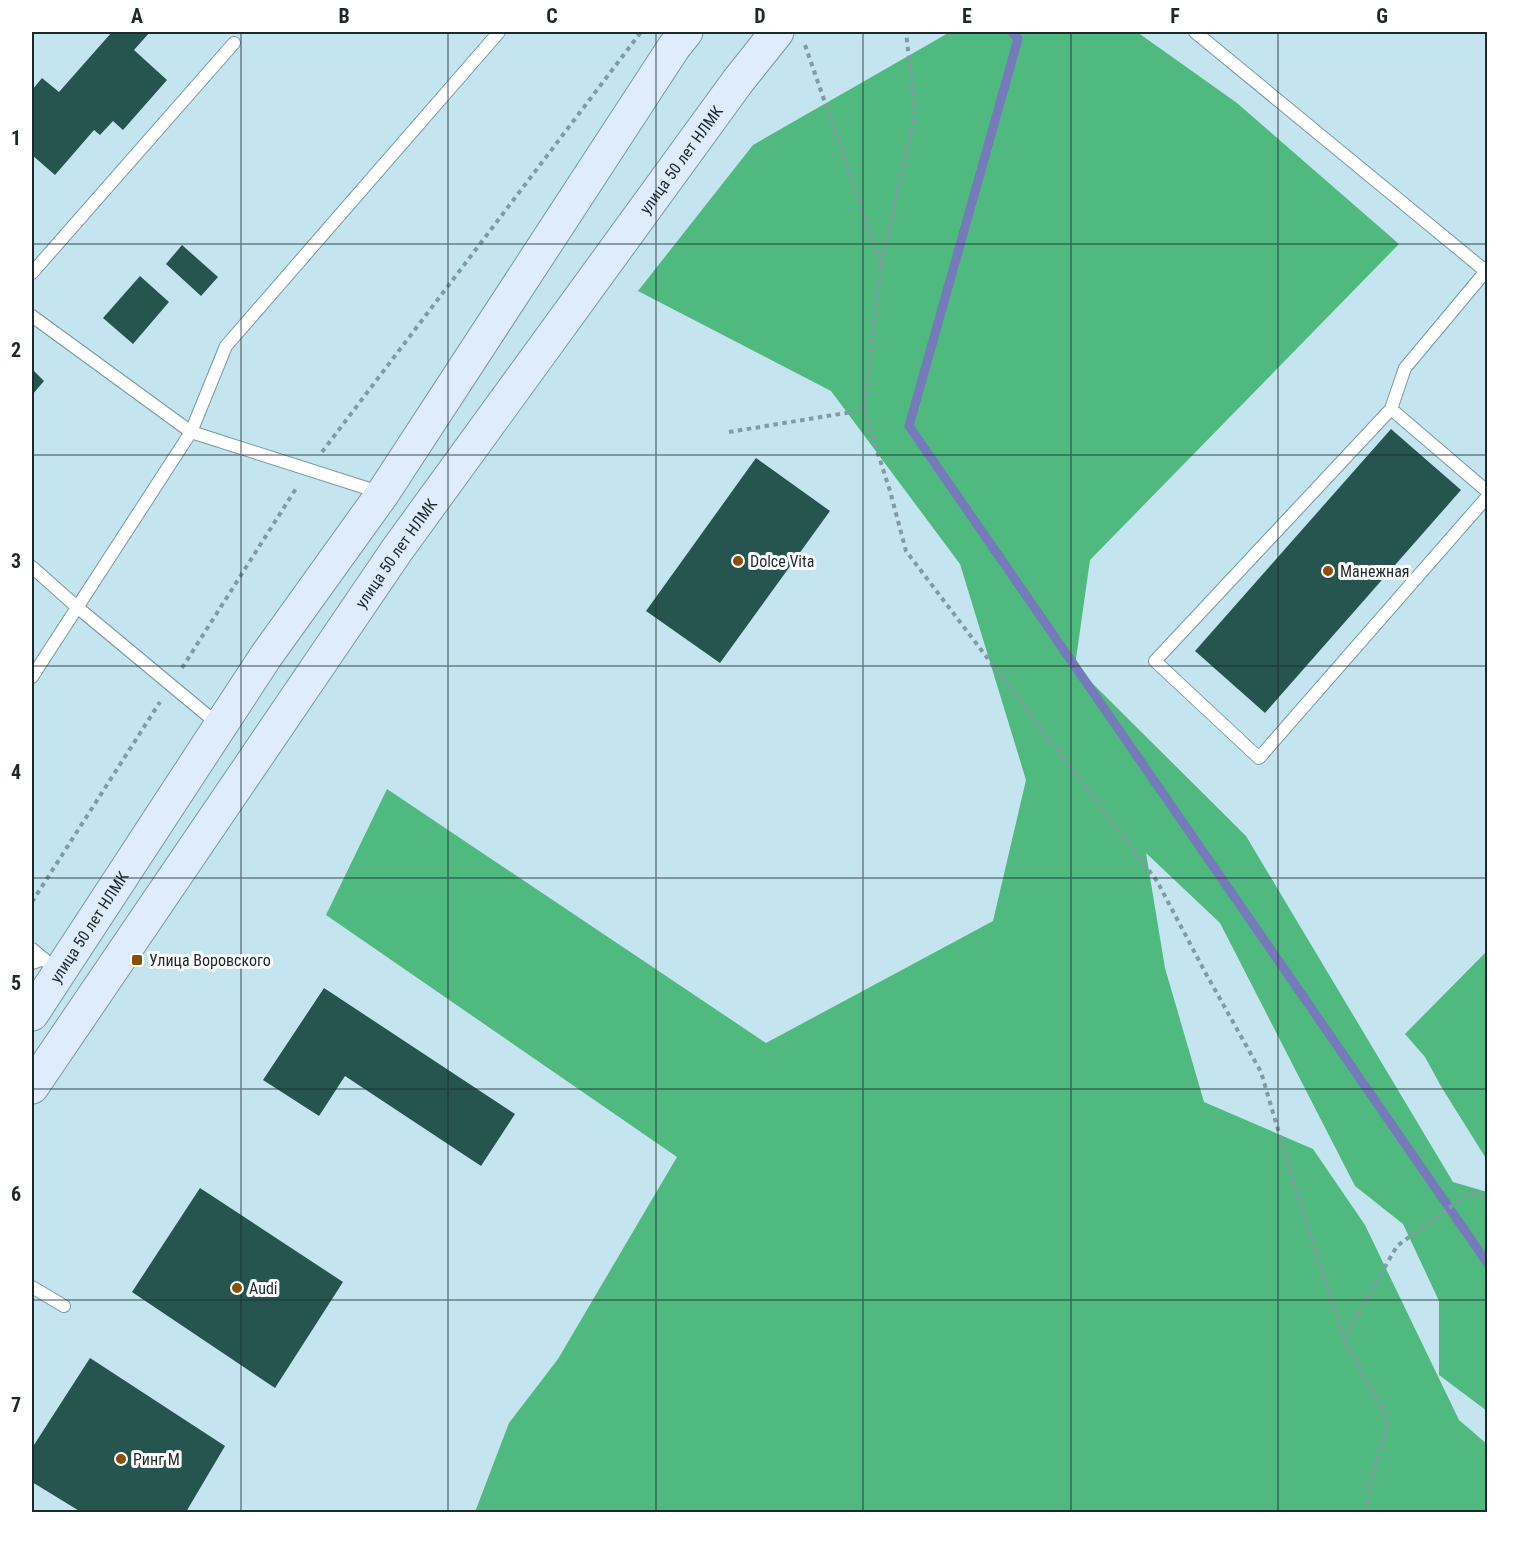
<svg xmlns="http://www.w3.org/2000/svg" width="1519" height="1544" viewBox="0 0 1519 1544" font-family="'Roboto Condensed',sans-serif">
  <rect width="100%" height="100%" fill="#c4e5ef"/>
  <!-- forest -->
  <g fill="#50b97f">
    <polygon points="950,32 1137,32 1237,103 1399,244 1090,560 1075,666 1246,836 1453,1182 1487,1192 1487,1411 1439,1375 1439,1301 1403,1224 1355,1186 1220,923 1146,853 1165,968 1204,1102 1313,1149 1365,1225 1459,1420 1487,1444 1487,1512 475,1512 509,1423 558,1359 677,1157 326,915 387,789 766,1043 993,921 1026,780 960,564 831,391 638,291 753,145"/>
    <polygon points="1487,951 1487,1160 1442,1088 1425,1057 1405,1034"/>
  </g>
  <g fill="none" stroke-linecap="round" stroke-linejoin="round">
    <!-- stream -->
    <polyline stroke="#747aba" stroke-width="9" points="1012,32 1018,39 909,426 1488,1264"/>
  </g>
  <!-- building -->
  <g fill="#265550">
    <polygon points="112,32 150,32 134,50 167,80 123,130 113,121 100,135 94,130 55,175 32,155 32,90 42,78 59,92"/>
    <polygon points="182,245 218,277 201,296 166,264"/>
    <polygon points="140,276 169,302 133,344 103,318"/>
    <polygon points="32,369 44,381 32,395"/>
    <polygon points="1391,429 1461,490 1265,713 1195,651"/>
    <polygon points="756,458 830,511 720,663 646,611"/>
    <polygon points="324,988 515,1114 481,1166 345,1076 319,1116 263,1080"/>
    <polygon points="200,1188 343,1282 275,1388 132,1292"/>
    <polygon points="90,1358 225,1446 186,1512 81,1512 32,1482 32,1448"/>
  </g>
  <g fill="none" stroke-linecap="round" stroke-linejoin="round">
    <defs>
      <g id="lane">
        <polyline points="1195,32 1488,273"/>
        <polyline points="1486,271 1405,368 1391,409 1155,661 1259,758 1488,496"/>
        <polyline points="32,273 234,43"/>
        <polyline points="32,316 191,432 382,493"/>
        <polyline points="1391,409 1488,492"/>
        <polyline points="32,567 77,607 219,725"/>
        <polyline points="32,677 191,432 226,346 499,32"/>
        <polyline points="32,949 44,959"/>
        <polyline points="32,963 44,959 57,972"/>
        <polyline points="32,1287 64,1306"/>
      </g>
      <g id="secondary">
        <path id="s1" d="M32,1014L266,656L383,493L674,47L686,32"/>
        <path id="s2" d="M32,1087L397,550L738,81L777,32"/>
      </g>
    </defs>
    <!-- lane casing -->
    <use href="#lane" stroke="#7998a2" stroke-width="14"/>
    <!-- secondary casing -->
    <use href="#secondary" stroke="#7998a2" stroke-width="35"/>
    <!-- path -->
    <g stroke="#829aa2" stroke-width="4" stroke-dasharray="4.5 4.5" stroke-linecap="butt">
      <polyline points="805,45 881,264 864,410 890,491 906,551 1157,881 1205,972 1261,1072 1295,1187 1344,1339 1388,1421 1369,1487 1367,1512"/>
      <polyline points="881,263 915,112 906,32"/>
      <polyline points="729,432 864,410"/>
      <polyline points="322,452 641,32"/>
      <polyline points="182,668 297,487"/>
      <polyline points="32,902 160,702"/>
      <polyline points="1344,1338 1397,1246 1471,1192 1488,1199"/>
    </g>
    <!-- lane -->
    <use href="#lane" stroke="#fff" stroke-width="12"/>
    <!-- secondary -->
    <use href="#secondary" stroke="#deecfb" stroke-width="33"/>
  </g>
  <!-- grid -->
  <path fill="none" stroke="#1c282c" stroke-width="1.5" stroke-opacity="0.55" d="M241,32V1512M448,32V1512M656,32V1512M863,32V1512M1071,32V1512M1278,32V1512M32,244H1488M32,455H1488M32,666H1488M32,878H1488M32,1089H1488M32,1300H1488"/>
  <!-- markers -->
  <g fill="#895006" stroke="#fff" stroke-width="2">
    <circle cx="738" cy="561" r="6"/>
    <circle cx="1328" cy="571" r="6"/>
    <rect x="131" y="954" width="12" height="12" rx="3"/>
    <circle cx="237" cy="1288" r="6"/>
    <circle cx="121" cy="1459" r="6"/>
  </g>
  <g text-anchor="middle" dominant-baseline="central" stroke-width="6" stroke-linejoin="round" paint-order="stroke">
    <!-- street labels -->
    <g font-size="16" fill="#1c282c" stroke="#fff">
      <text stroke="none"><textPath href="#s2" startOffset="1132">улица 50 лет НЛМК</textPath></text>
      <text stroke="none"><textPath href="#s2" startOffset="646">улица 50 лет НЛМК</textPath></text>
      <text stroke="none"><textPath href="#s1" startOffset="104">улица 50 лет НЛМК</textPath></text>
    </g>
    <!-- poi labels -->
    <g font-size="16" fill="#1c282c" stroke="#fff" text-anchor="start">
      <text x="750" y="561">Dolce Vita</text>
      <text x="1340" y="571">Манежная</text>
      <text x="149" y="960">Улица Воровского</text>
      <text x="249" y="1288">Audi</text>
      <text x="133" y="1459">Ринг М</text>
    </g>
  </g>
  <!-- border -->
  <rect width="1519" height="1544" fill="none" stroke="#ffffff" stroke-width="66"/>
  <rect x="33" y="33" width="1453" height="1478" fill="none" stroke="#1c282c" stroke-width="2"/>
  <g font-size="20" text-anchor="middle" font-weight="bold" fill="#1c282c">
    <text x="137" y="23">A</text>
    <text x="344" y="23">B</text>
    <text x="552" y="23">C</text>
    <text x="760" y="23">D</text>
    <text x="967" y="23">E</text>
    <text x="1175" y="23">F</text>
    <text x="1382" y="23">G</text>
    <text x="16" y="145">1</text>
    <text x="16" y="357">2</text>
    <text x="16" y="568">3</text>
    <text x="16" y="779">4</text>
    <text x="16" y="990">5</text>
    <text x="16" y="1201">6</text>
    <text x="16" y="1412">7</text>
  </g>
</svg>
